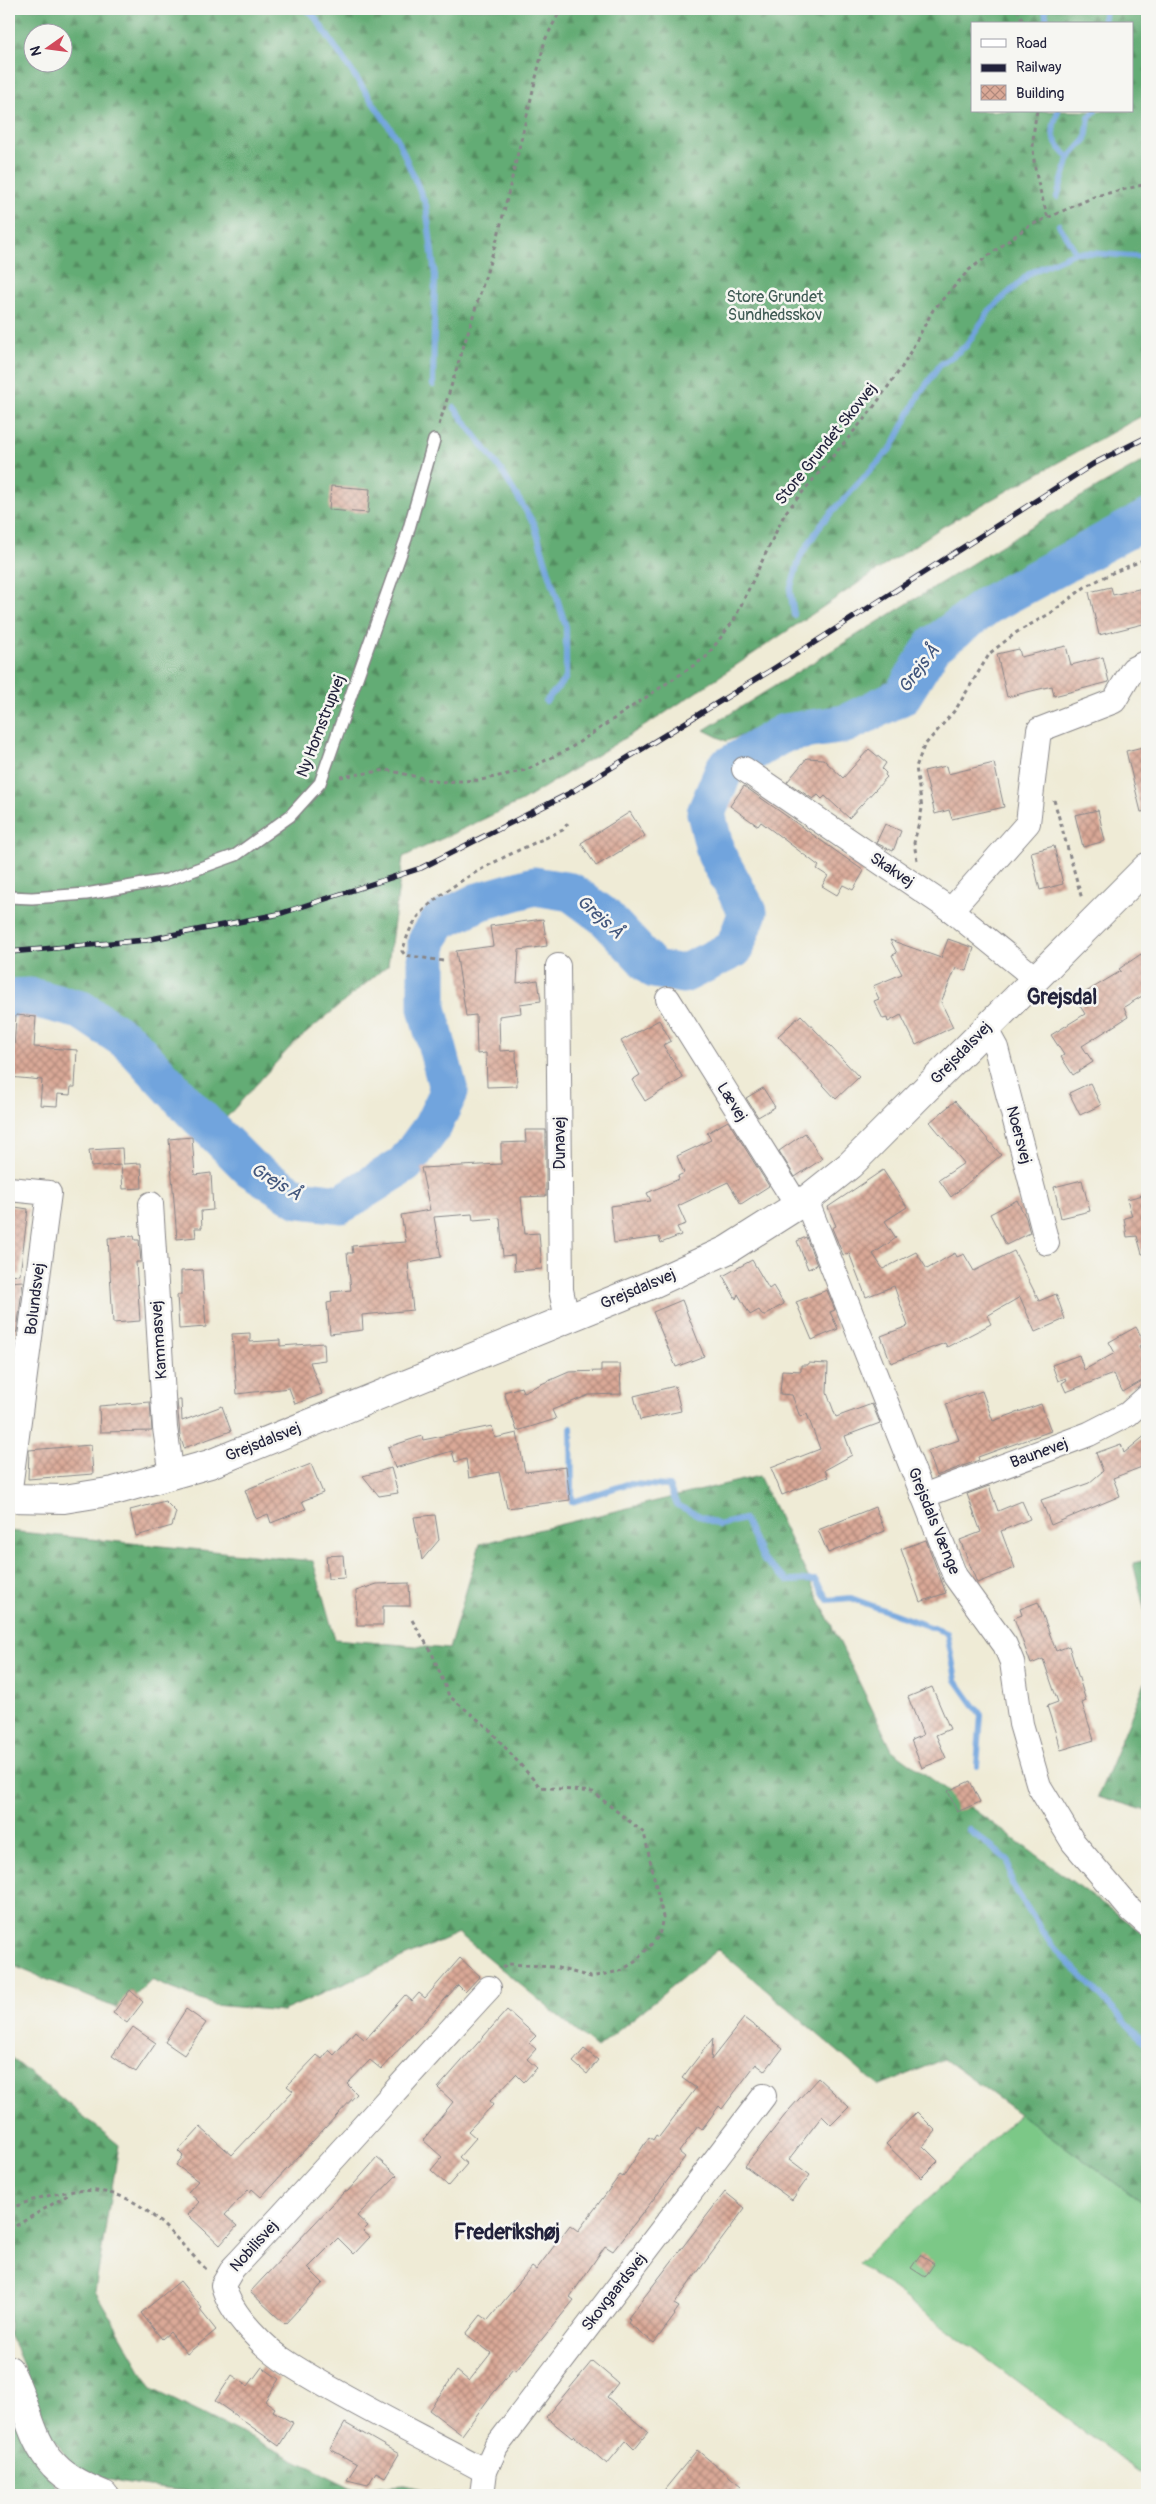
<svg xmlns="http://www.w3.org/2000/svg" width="1156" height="2504" viewBox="0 0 1156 2504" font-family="Pangolin,sans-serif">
  <defs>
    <pattern id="forest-firs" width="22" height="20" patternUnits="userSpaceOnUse" patternTransform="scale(1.25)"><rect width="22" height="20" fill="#64ac74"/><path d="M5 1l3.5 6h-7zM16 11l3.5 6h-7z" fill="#528c60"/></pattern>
    <pattern id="building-cross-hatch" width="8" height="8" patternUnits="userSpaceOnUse" patternTransform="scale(1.25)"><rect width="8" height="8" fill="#daa997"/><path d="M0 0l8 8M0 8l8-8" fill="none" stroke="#b0897c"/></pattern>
  </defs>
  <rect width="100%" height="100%" fill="#f6f6f2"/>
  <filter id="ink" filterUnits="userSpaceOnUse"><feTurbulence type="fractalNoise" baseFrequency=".02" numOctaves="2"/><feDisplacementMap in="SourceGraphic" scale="10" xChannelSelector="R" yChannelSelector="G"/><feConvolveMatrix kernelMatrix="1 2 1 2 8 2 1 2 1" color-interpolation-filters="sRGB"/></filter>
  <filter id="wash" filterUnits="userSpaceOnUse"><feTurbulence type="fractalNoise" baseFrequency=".0096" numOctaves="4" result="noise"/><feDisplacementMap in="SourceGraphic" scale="20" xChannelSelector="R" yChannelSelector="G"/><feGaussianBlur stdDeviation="1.12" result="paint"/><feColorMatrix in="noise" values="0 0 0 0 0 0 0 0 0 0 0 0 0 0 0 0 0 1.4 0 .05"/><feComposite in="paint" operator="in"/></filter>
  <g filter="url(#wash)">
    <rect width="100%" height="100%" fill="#efebd6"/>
    <!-- grass -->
    <polygon fill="#7bc887" stroke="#4e7561" points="1020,2114 1147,2206 1147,2478 858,2263"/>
    <!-- forest -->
    <g fill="url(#forest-firs)" stroke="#436758" fill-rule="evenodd">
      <path d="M9,9H1147V413L942,527L659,717L522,801L403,857L388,965L292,1045L206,1140L97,1030L51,1010H9ZM972,24H1132V111H972ZM32,32H62V62H32Z"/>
      <polygon points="1147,459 1147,505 973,599 926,638 884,695 847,710 770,726 726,741 704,730 1063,507"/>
      <polygon points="759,1476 892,1750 1147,1936 1147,2206 944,2059 878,2086 718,1949 597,2048 458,1933 283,2011 213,2005 151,1980 121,2010 9,1964 9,1531 313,1561 335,1639 449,1649 480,1544"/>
      <polygon points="1147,1560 1147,1620 1133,1563"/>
      <polygon points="1147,1678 1147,1811 1098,1796"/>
      <path d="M9,2056L119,2145L95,2291L152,2389L354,2489L404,2485L443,2494L442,2495C376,2495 112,2504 72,2463C39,2427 32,2377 9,2335Z"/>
      <polygon points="9,2391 44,2470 57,2487 74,2495 9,2495"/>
    </g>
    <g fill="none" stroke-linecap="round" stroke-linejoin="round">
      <!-- stream -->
      <g stroke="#71a4dd" stroke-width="6">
        <polyline points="304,9 312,13 397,138 426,205 435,276 433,385"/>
        <polyline points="1045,9 1047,24"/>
        <polyline points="1104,9 1104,24"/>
        <path d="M1058,111C1049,135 1052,140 1069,158"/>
        <polyline points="1057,197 1069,158 1086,139 1089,117 1095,111"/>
        <polyline points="1059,225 1076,252 1147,257"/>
        <polyline points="454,407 501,470 534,524 566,627 566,678 546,701"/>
        <polyline points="794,615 790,590 800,557 822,523 892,447 919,395 940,365 966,346 990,310 1030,273 1076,252"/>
        <polyline points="571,1428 572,1502 627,1484 669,1486 677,1505 719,1525 744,1519 764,1561 788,1581 815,1580 828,1600 851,1598 947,1633 956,1680 981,1715 977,1766"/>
        <polyline points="969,1830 1008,1860 1012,1884 1050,1943 1147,2045"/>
      </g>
      <!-- river -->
      <polyline stroke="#71a4dd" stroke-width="39" points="9,998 30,997 81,1010 129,1042 193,1111 250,1168 299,1199 341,1204 405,1164 432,1127 449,1092 427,1008 427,941 440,921 478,902 534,886 571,892 605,917 654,969 683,974 734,949 748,912 716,854 706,813 725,768 784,733 845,724 902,696 933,646 988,605 1147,519"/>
    </g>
    <g id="blocks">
      <!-- building -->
      <g fill="url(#building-cross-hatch)">
        <polygon points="331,486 370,489 368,513 329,510"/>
        <polygon points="1111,587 1113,595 1147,587 1147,623 1099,635 1089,592"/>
        <polygon points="1066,646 1071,665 1103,657 1109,682 1054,696 1052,686 1007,697 997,654 1019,649 1021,657"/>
        <polygon points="1147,746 1147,811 1141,812 1126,751"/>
        <polygon points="869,749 886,763 882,769 886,773 885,775 887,777 849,818 825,796 822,799 818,795 813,799 787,782 807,758 823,759 843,778"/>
        <polygon points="994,763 1004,807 952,819 949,810 935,814 924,771 946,766 948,774"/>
        <polygon points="744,786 864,871 853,890 843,885 837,895 822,886 828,876 817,869 819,866 761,822 758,826 730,806"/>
        <polygon points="1098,810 1105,841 1083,847 1075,815"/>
        <polygon points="630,812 645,836 596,866 581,843"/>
        <polygon points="885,824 901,831 893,851 876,843"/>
        <polygon points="1054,846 1063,884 1040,890 1031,852"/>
        <polygon points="543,919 547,946 519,950 517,983 538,980 541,1001 520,1004 521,1013 499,1016 500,1051 516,1050 517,1086 487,1087 486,1053 477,1054 476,1015 466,1016 456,951 493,946 490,926"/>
        <polygon points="948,939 974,948 967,971 956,968 941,1002 953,1027 916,1045 901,1015 888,1022 887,1018 883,1019 874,1001 879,999 873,986 902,974 892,955 897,953 890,940 941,958"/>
        <polygon points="1141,954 1147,963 1147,993 1124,1007 1128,1017 1082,1046 1093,1062 1073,1075 1061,1057 1064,1055 1051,1035 1085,1014 1080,1006 1083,1004 1081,1001 1089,996 1086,992 1121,971 1119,969"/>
        <polygon points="16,1015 36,1017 34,1047 77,1050 75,1087 71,1087 70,1095 58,1094 57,1106 40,1105 42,1080 9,1077 9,1049 14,1049"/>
        <polygon points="801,1015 859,1077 836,1099 778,1036"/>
        <polygon points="659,1020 671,1041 663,1045 683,1078 645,1101 632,1080 640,1075 621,1041"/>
        <polygon points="1090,1083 1101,1105 1080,1115 1069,1093"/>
        <polygon points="763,1088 775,1107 758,1117 746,1098"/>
        <polygon points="955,1101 1001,1155 951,1197 939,1180 964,1163 930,1122"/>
        <polygon points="728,1121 769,1186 741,1204 728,1182 678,1206 686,1224 677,1227 681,1235 661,1243 659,1237 614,1243 610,1206 651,1201 647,1193 679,1179 678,1176 684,1173 677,1156 711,1140 707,1133"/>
        <polygon points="525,1130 546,1130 546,1196 521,1197 525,1234 539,1233 542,1269 515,1271 514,1255 503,1256 500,1218 473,1220 472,1214 434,1217 441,1257 408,1263 413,1310 362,1315 363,1330 330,1334 327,1303 332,1302 331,1292 351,1290 347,1253 353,1253 352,1246 406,1242 401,1215 430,1210 421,1168 501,1164 501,1143 526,1142"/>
        <polygon points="805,1133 822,1159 795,1177 779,1151"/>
        <polygon points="192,1137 195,1175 211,1173 213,1210 201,1211 202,1228 195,1228 196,1237 177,1239 169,1139"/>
        <polygon points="122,1148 123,1164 141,1163 142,1188 123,1189 121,1165 91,1167 89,1150"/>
        <polygon points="883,1170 907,1207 885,1221 896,1238 873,1254 883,1269 916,1252 927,1269 955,1253 957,1257 964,1254 974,1271 1014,1251 1039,1301 1056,1294 1065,1319 1035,1332 1020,1297 987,1316 991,1324 947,1347 945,1343 891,1363 881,1336 908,1326 894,1286 866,1297 849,1253 843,1255 832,1228 836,1226 828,1207"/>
        <polygon points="1082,1180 1090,1211 1061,1218 1054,1187"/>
        <polygon points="1147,1194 1147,1253 1142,1254 1137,1236 1127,1237 1124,1218 1132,1216 1127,1199"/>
        <polygon points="1017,1200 1026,1218 1030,1233 1006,1245 990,1214"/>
        <polygon points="9,1206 28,1209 20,1275 9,1274"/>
        <polygon points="134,1236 135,1240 139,1240 141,1262 136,1262 140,1321 113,1323 108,1238"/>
        <polygon points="806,1237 817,1265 808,1269 797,1241"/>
        <polygon points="752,1260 769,1289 773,1286 784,1304 763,1316 759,1310 750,1315 738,1294 736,1299 723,1276"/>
        <polygon points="202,1270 206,1327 179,1329 177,1295 181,1295 181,1271"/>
        <polygon points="23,1281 17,1332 9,1332 9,1282"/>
        <polygon points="827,1290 835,1310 830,1312 838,1329 812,1340 796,1302"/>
        <polygon points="682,1300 704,1356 676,1367 653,1312"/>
        <polygon points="1136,1327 1145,1343 1139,1346 1147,1361 1147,1378 1123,1392 1113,1374 1066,1392 1062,1383 1067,1380 1066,1378 1058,1381 1052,1365 1079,1355 1084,1370 1115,1353 1109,1342"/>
        <polygon points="250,1333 250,1342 280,1340 280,1346 324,1343 325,1360 310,1362 322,1394 295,1404 289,1388 237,1394 232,1334"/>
        <polygon points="808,1363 828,1364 827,1393 836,1417 872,1404 880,1423 845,1436 852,1455 825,1470 828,1477 782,1495 771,1468 820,1449 807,1414 800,1417 792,1395 780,1394 782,1370 801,1371 801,1365 808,1365"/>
        <polygon points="601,1364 620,1364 621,1394 589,1395 552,1410 556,1419 517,1431 504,1392 521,1387 523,1392 569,1372 601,1371"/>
        <polygon points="675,1386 681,1411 640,1420 634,1396"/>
        <polygon points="982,1391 993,1421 1041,1404 1051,1431 978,1457 979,1460 936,1476 927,1451 959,1440 946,1404"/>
        <polygon points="177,1400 181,1400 182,1421 222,1406 231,1431 184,1448 180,1436"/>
        <polygon points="150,1402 152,1431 100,1432 99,1406"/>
        <polygon points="492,1426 495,1438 517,1433 525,1472 566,1467 570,1500 507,1508 499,1472 469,1478 466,1459 455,1462 452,1451 395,1468 388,1447 422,1436 423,1440"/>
        <polygon points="1147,1434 1147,1465 1113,1478 1120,1496 1051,1525 1041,1500 1089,1483 1103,1471 1096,1453 1121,1444 1124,1453"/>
        <polygon points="91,1445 93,1474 28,1479 29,1450"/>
        <polygon points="311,1464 323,1493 302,1501 306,1509 271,1523 268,1514 256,1519 245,1490"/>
        <polygon points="391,1468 398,1493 379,1496 363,1476"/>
        <polygon points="989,1486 998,1511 1022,1501 1030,1519 1001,1531 1015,1568 977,1583 960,1540 981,1532 967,1494"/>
        <polygon points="165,1501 176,1512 172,1526 136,1536 130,1510"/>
        <polygon points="875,1507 885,1531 828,1553 818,1530"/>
        <polygon points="435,1515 439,1540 422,1560 414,1517"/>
        <polygon points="926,1540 946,1593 920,1602 901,1549"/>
        <polygon points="343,1555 345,1578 328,1579 326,1556"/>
        <polygon points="409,1583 410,1606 383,1606 383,1625 357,1625 356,1591 377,1584"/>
        <polygon points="1038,1602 1056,1651 1069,1646 1086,1701 1082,1703 1094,1740 1061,1750 1047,1706 1058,1702 1043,1659 1031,1664 1014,1618 1022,1615 1020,1609"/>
        <polygon points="932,1687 950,1729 936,1735 946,1758 922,1768 911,1740 923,1735 908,1697"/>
        <polygon points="970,1781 980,1802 957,1812 948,1791"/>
        <polygon points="460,1958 480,1976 465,1992 458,1985 381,2069 370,2060 347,2084 357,2094 337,2115 261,2197 252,2189 250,2192 248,2190 225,2215 237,2226 220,2245 188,2215 199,2202 188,2192 198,2181 176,2165 183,2156 178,2151 200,2127 232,2155 293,2091 287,2086 317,2055 322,2059 329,2050 334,2055 355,2031 365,2040 405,1995 412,2001 419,1993 425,1998"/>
        <polygon points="130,1990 143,2002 127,2023 113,2013"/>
        <polygon points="186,2009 206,2023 184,2055 165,2042"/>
        <polygon points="507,2010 536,2036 529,2043 536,2049 527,2059 537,2068 524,2082 516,2074 490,2101 493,2105 468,2131 476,2138 459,2157 467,2164 448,2186 431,2170 442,2157 423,2140 453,2102 438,2088"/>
        <polygon points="744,2018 783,2048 765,2071 756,2064 722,2109 719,2106 702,2129 698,2126 679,2152 685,2157 659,2192 613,2251 605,2246 570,2297 574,2300 516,2371 513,2369 490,2397 462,2435 429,2410 457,2371 469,2381 491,2353 466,2334 481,2315 488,2320 532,2267 536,2270 570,2225 578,2231 620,2175 623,2177 649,2137 653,2140 656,2135 659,2137 696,2088 682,2078 713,2038 711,2060"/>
        <polygon points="133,2027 156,2043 136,2072 112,2056"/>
        <polygon points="584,2049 598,2060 587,2074 573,2062"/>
        <polygon points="818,2078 849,2107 831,2125 822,2116 789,2159 810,2175 792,2200 745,2166 789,2110"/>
        <polygon points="917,2112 936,2131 923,2146 938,2161 921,2178 886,2144"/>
        <polygon points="377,2158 397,2175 357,2216 368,2226 363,2231 370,2237 354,2254 338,2238 308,2268 323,2283 285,2324 250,2292 345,2191 347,2192"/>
        <polygon points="725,2192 745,2208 674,2304 679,2307 674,2314 675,2315 654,2343 628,2323 630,2320 628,2318"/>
        <polygon points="920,2255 934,2264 925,2277 911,2268"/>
        <polygon points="180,2281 202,2308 200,2310 216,2330 187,2354 170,2332 162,2339 141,2313"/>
        <polygon points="592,2361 618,2383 607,2397 648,2432 634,2449 626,2441 607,2464 574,2436 572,2438 546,2417"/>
        <polygon points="262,2367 279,2379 265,2401 275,2408 273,2411 293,2423 279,2446 215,2401 232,2375 248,2386"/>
        <polygon points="345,2423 399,2454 385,2477 376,2472 368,2485 347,2480 357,2464 330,2449"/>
        <polygon points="697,2450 741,2486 733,2495 660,2495"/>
      </g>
    </g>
  </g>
  <g filter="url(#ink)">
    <use href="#blocks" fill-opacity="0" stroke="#888688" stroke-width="1"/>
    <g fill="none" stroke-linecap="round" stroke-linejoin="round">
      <defs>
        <polyline id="service" points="9,897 32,898 86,894 167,880 236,855 290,816 320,783 406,539 434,440"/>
        <g id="minor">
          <polyline points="744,769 951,910 1035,978"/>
          <polyline points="951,910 1028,823 1039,730 1114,701 1133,669 1147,662"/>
          <polyline points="558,966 561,1290 567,1319"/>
          <polyline points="668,999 797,1205"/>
          <polyline points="985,1028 996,1048 1047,1243"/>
          <polyline points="9,1189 49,1193 9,1496"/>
          <polyline points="806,1200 955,1576 1005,1645 1012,1662 1021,1724 1039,1786 1073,1842 1130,1909 1147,1924"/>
          <polyline points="151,1204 165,1428 172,1476"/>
          <polyline points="923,1496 1089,1434 1128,1414 1147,1397"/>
          <path d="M485,2471C421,2436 353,2404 291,2365C266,2350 230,2314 223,2285L233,2268C320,2176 403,2081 489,1988"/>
          <polyline points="482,2495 485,2471 496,2447 764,2096"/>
        </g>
        <g id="tertiary">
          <polyline points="9,1498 64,1499 114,1491 210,1464 648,1286 727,1250 806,1200 850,1165 1147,867"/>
          <path d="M9,2370C26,2399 30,2441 54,2465C68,2480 85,2487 104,2495"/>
        </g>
      </defs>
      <!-- service casing -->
      <use href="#service" stroke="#888688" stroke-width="14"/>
      <!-- minor casing -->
      <use href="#minor" stroke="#888688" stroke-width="26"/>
      <!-- tertiary casing -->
      <use href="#tertiary" stroke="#888688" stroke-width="30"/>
      <!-- path -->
      <g stroke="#888688" stroke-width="3" stroke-dasharray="4 4" stroke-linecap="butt">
        <polyline points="1017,9 1024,24"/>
        <path d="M1037,111C1028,154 1036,177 1048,218"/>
        <polyline points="439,425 498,236 545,40 561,9"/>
        <polyline points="340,777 387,770 439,782 481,780 526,770 569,749 706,657 734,620 785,513 870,412 902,367 933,310 969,270 1027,227 1096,196 1147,184"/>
        <polyline points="1054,800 1082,899"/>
        <polyline points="917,860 914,843 922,809 916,767 924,746 956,709 990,653 1017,632 1051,613 1085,587 1114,572 1141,561 1147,555"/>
        <path d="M443,961L405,955L402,951C406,942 408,931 414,923C438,884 521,849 563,830L568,823"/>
        <polyline points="412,1620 432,1653 449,1696 487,1727 540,1787 593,1792 644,1833 663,1917 659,1936 635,1962 620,1971 591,1977 554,1967 509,1964 501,1969"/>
        <path d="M9,2209C52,2191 103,2179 143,2208C165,2224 187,2250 206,2269"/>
        <polyline points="9,2230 71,2193"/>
      </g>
      <!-- service -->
      <use href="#service" stroke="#fff" stroke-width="11"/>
      <!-- minor -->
      <use href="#minor" stroke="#fff" stroke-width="24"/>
      <!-- tertiary -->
      <use href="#tertiary" stroke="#fff" stroke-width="28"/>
      <defs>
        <polyline id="rail" points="9,952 146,940 279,914 421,868 570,793 773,669 1093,464 1147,437"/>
      </defs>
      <!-- rail casing -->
      <use href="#rail" stroke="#22223b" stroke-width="5.5"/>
      <!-- rail -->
      <use href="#rail" stroke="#f6f6f2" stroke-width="4" stroke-dasharray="11" stroke-linecap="butt"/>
    </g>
  </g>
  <g text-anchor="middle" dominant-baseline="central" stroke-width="5" stroke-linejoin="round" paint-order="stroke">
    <!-- park labels -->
    <g font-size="16" fill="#415c56" stroke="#f6f6f2">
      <text x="775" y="297">Store Grundet<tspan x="775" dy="18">Sundhedsskov</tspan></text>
    </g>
    <!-- street labels -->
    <g font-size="16" fill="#22223b" stroke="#f6f6f2">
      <text transform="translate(826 444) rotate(-51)">Store Grundet Skovvej</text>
      <text transform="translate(321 726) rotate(-69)">Ny Hornstrupvej</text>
      <text transform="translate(892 870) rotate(34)">Skakvej</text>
      <text transform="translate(961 1053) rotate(-46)">Grejsdalsvej</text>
      <text transform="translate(732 1102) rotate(58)">Lævej</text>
      <text transform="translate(1019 1135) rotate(75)">Noersvej</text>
      <text transform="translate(560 1143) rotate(-90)">Dunavej</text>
      <text transform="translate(638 1289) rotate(-23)">Grejsdalsvej</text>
      <text transform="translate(35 1299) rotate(-83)">Bolundsvej</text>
      <text transform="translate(159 1340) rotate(-94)">Kammasvej</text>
      <text transform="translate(263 1442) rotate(-22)">Grejsdalsvej</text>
      <text transform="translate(1039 1453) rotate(-20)">Baunevej</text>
      <text transform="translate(934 1521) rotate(68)">Grejsdals Vænge</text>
      <text transform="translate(254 2246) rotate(-48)">Nobilisvej</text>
      <text transform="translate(614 2292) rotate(-52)">Skovgaardsvej</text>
    </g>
    <!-- water labels -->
    <g font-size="18" font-style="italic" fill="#42567c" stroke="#f6f6f2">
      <text transform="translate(919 669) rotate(-53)">Grejs Å</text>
      <text transform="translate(600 917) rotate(42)">Grejs Å</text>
      <text transform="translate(276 1182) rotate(31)">Grejs Å</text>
    </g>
    <!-- district labels -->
    <g font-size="21" font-weight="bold" fill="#22223b" stroke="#f6f6f2">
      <text x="1062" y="997">Grejsdal</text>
      <text x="507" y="2232">Frederikshøj</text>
    </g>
  </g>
  <!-- margin -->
  <rect width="1156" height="2504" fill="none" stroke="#f6f6f2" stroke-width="30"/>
  <!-- legend -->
  <rect x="971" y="22" width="162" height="90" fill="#f6f6f2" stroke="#a1a1a9"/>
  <rect x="981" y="39" width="25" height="8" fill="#ffffff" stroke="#a1a1a9"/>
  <text x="1016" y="48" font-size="15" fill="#22223b">Road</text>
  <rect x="981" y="64" width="25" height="8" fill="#22223b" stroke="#a1a1a9"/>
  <text x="1016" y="72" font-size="15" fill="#22223b">Railway</text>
  <rect x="981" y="85" width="25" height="15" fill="url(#building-cross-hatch)" stroke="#a1a1a9"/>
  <text x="1016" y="98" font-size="15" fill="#22223b">Building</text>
  <!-- north arrow -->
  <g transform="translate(48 48) rotate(256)"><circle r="24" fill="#f6f6f2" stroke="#a1a1a9"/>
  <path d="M0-4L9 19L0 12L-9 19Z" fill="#d1495b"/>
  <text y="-8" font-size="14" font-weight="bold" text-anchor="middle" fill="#22223b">N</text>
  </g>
</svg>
